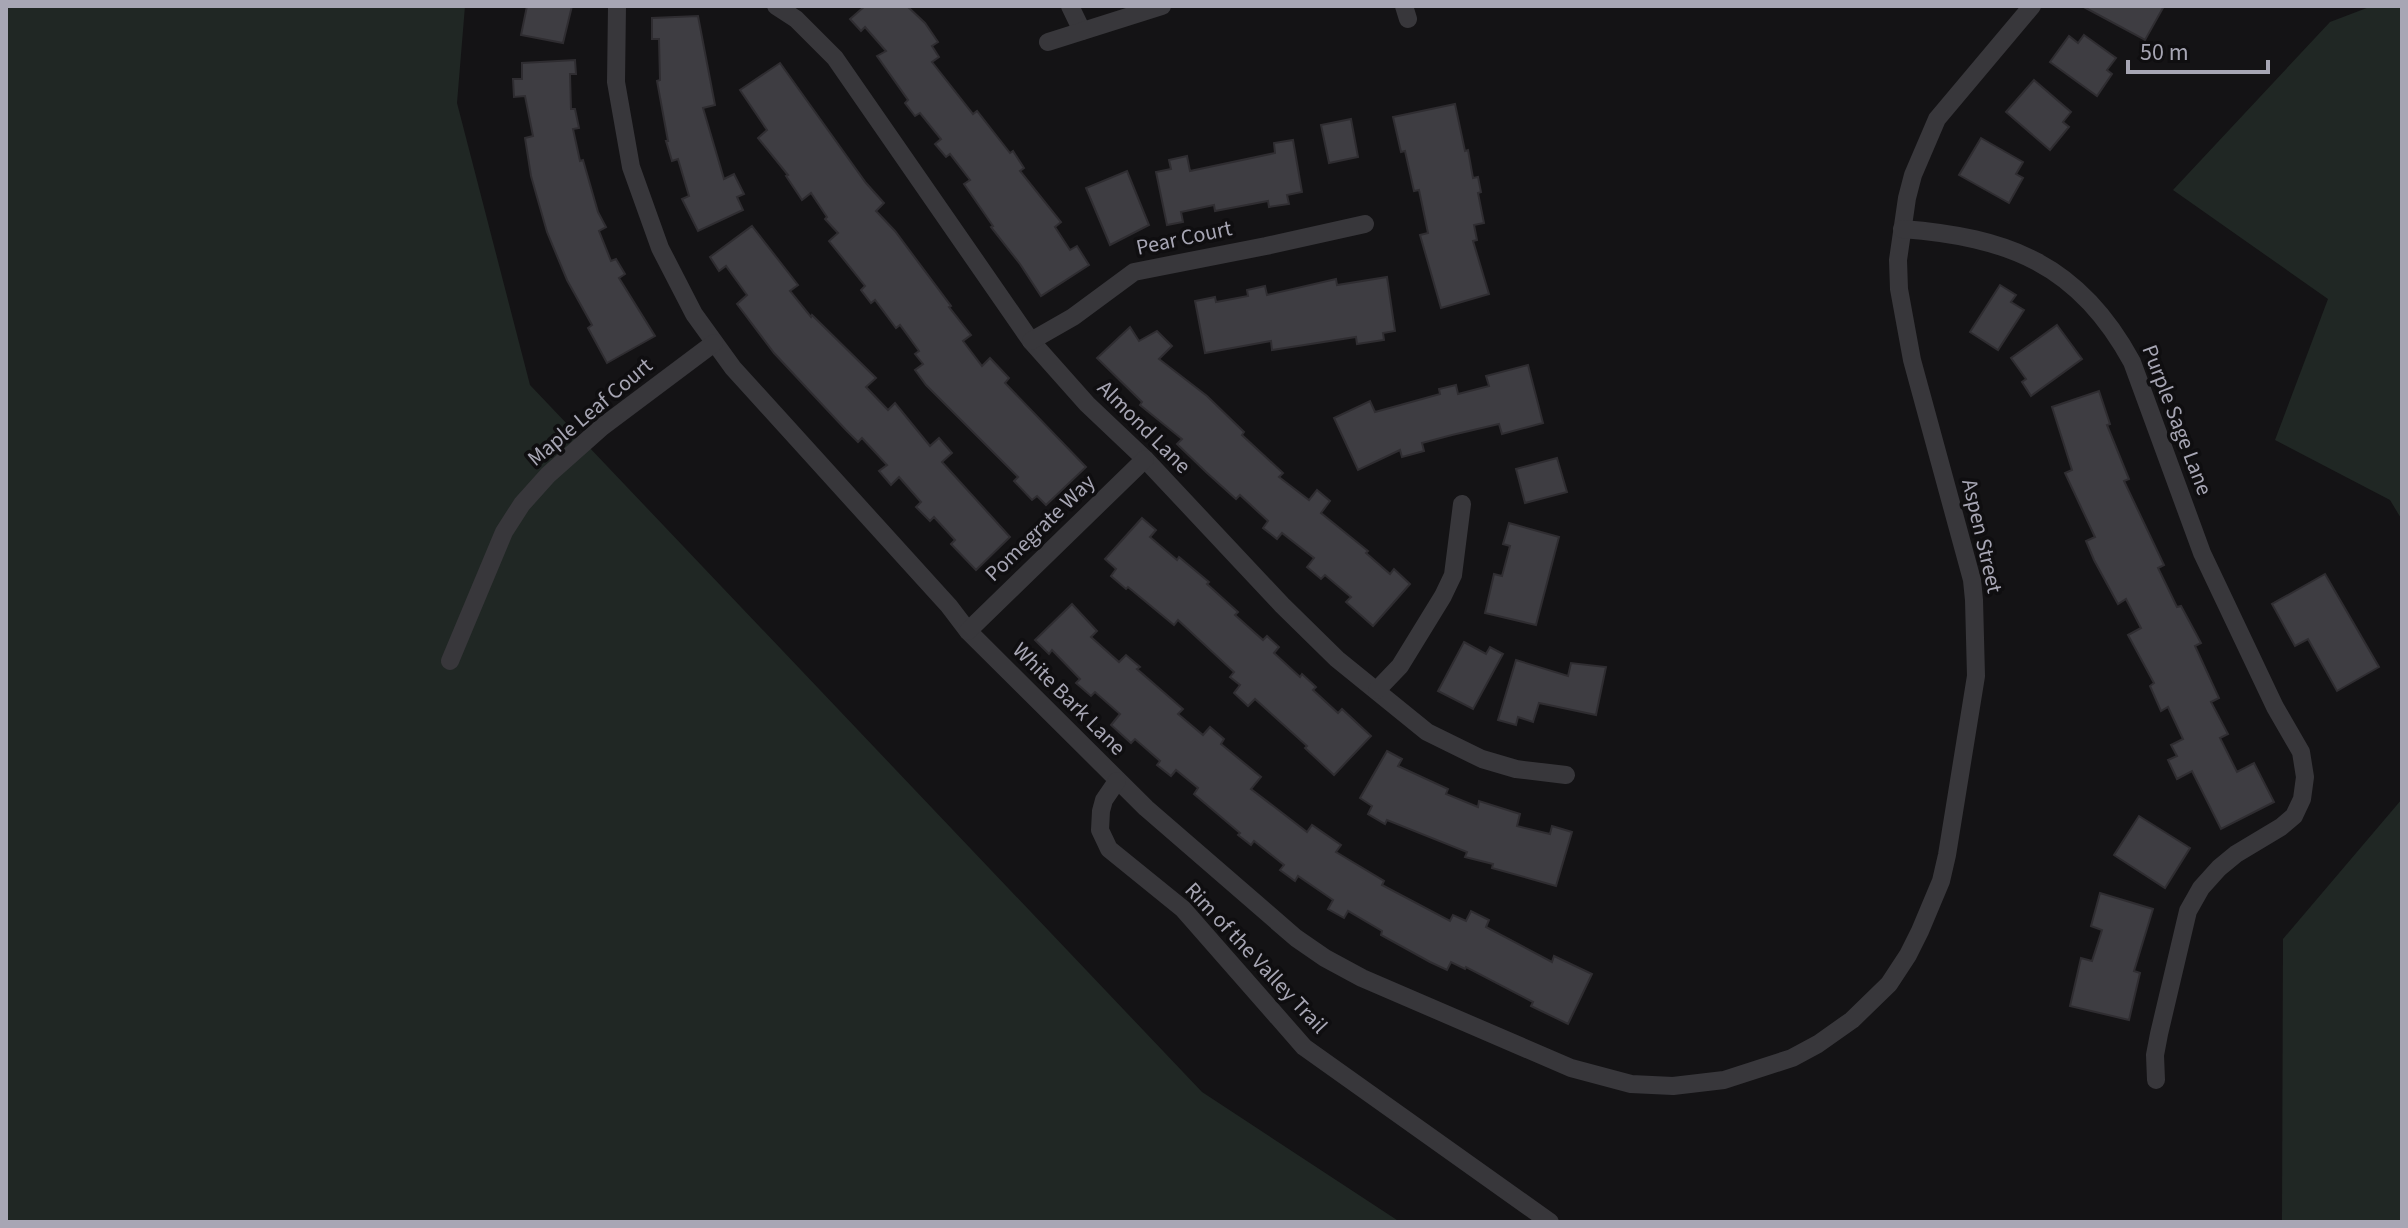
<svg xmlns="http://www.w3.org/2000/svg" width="2408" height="1228" viewBox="0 0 2408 1228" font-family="'Source Sans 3',sans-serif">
  <rect width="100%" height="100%" fill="#141315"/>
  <!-- green -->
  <g fill="#202724">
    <polygon points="6,6 465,6 457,103 530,385 1202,1092 1400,1222 6,1222"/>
    <polygon points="2372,6 2402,6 2402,520 2390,500 2275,440 2328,299 2173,190 2330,22"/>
    <polygon points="2402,799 2402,1222 2282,1222 2283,939"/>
  </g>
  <!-- building -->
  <g fill="#3e3d42" stroke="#2f2d31" stroke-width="2">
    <polygon points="527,6 572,6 563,43 521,35"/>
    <polygon points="865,6 907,6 925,23 938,42 932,46 939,57 932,62 973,114 977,111 1010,153 1013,151 1024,168 1020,171 1061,222 1055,227 1070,250 1077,246 1089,265 1041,296 1020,264 991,227 993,226 964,184 970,180 950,154 946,157 935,144 941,139 920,113 915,116 905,103 908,100 877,56 886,51 865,27 861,31 850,19"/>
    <polygon points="2082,6 2164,6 2145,40"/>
    <polygon points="698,16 715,105 703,108 724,179 734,174 744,194 737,197 743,210 698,231 682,199 689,196 678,159 672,161 666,141 668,141 657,81 660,80 659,39 652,39 652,18"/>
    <polygon points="2084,35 2116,58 2107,70 2112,74 2097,96 2050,62 2069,36 2078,43"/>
    <polygon points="575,60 576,74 570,74 571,109 575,109 579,128 573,129 580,161 583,160 598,212 606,227 599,231 611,261 616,259 625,274 619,278 655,336 607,363 588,328 592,325 567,280 547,232 531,176 525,138 533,136 525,96 514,97 513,79 522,79 522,63"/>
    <polygon points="780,63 866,183 884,203 876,211 895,231 951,306 949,307 971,335 963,341 982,366 990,358 1009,378 1005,383 1086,467 1046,505 1037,496 1032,500 1014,481 1018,477 926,385 915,370 923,364 915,354 919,351 900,325 896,328 875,300 871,303 861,290 865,286 829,241 838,233 825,219 827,217 811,193 802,200 786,176 788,175 758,138 767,130 740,90"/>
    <polygon points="2034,80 2071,112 2063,122 2069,127 2050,150 2006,112"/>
    <polygon points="1455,104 1465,151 1468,150 1473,178 1478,177 1481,192 1478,193 1484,223 1474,225 1477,240 1473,241 1489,294 1441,308 1420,235 1428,233 1419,190 1414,191 1405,151 1401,152 1393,117"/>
    <polygon points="1351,119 1358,157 1329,163 1321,125"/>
    <polygon points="1981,138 2023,162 2016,174 2023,178 2009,203 1959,175"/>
    <polygon points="1293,140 1302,192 1287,195 1289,204 1269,207 1268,201 1215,211 1214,205 1181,212 1183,222 1167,225 1156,172 1171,169 1169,160 1187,156 1190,171 1275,153 1274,143"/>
    <polygon points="1127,171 1149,225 1110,245 1086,188"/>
    <polygon points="752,226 798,285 790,291 811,317 812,315 876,378 866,387 888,410 895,403 930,446 939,438 952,453 942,462 1010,537 976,570 951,544 955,540 934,517 930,521 916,507 921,502 899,477 891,485 879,471 887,465 862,438 858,442 846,430 774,353 737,304 747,295 726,266 719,271 710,257"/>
    <polygon points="1387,277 1395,331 1383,333 1384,340 1357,344 1356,337 1272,350 1271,341 1205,353 1195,301 1215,297 1216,302 1248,296 1247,290 1265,286 1267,295 1336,279 1337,285"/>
    <polygon points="2000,285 2016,295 2011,302 2024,310 1998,350 1970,332"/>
    <polygon points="2057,325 2082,359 2031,396 2022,382 2026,379 2011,358"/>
    <polygon points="1130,327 1139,341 1157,331 1172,346 1159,359 1207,396 1244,432 1242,435 1283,473 1279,477 1309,500 1317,490 1330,501 1321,513 1368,551 1366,553 1390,574 1394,569 1410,584 1373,626 1346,602 1351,597 1325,575 1321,579 1307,567 1314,558 1282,533 1277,539 1263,528 1268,521 1240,495 1236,499 1206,472 1177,444 1182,439 1140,405 1142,402 1097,358"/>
    <polygon points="1528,365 1543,423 1502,434 1499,424 1452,435 1422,443 1424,451 1402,457 1400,450 1358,470 1334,418 1370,401 1375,412 1440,394 1439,389 1456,385 1458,394 1489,386 1486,376"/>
    <polygon points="2099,391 2110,424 2107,425 2129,479 2124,481 2164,565 2158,568 2177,607 2181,606 2201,643 2195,646 2219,698 2211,702 2228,734 2220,738 2237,772 2254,763 2274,802 2221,829 2192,771 2177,779 2168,760 2177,756 2171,745 2183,739 2168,707 2161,711 2150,686 2154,683 2128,635 2141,628 2126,599 2118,604 2094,560 2086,541 2095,537 2065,473 2072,470 2052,407"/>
    <polygon points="1557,458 1567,492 1525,503 1516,469"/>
    <polygon points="1142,518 1156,530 1150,537 1177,560 1179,557 1209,582 1207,584 1238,612 1235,615 1263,640 1267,636 1279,647 1274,653 1300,677 1302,674 1316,687 1313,690 1338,713 1342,709 1371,736 1334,775 1305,748 1307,746 1255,699 1248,706 1234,693 1240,685 1230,677 1234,672 1178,620 1174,625 1128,587 1126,589 1111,576 1116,569 1105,559"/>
    <polygon points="1509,523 1559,537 1536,625 1485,613 1494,574 1502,576 1510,546 1503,544"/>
    <polygon points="2325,574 2379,667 2337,691 2308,639 2295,646 2272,604"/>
    <polygon points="1072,604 1097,631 1091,637 1119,662 1126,655 1140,667 1137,669 1183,709 1178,714 1203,735 1210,727 1224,739 1221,744 1261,777 1251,789 1307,832 1312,825 1341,845 1336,852 1384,881 1382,885 1450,921 1453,915 1466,921 1471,911 1489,920 1486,927 1552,962 1554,956 1592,974 1568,1024 1531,1006 1533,1002 1466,967 1465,969 1451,962 1447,970 1430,962 1381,935 1382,931 1348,911 1344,918 1328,909 1333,900 1298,876 1295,881 1280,870 1284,865 1254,841 1251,845 1238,835 1240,833 1194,794 1198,788 1176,770 1171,776 1157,765 1160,761 1135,739 1131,743 1111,725 1120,714 1095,692 1091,696 1076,683 1080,679 1052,650 1049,654 1035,640"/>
    <polygon points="1464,642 1486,654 1490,647 1503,654 1473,709 1438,691"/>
    <polygon points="1516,660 1568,676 1571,663 1606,667 1596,715 1539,703 1533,722 1518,717 1516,725 1498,720"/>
    <polygon points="1387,751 1402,759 1398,766 1448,789 1446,794 1478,807 1479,801 1520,814 1517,826 1550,834 1552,826 1572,832 1556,886 1492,868 1493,864 1465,857 1467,852 1387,820 1385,824 1368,814 1372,806 1360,798"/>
    <polygon points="2139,816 2190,848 2165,888 2114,855"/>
    <polygon points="2100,893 2153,909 2134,971 2140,973 2129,1020 2070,1006 2081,958 2092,961 2102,930 2091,926"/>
  </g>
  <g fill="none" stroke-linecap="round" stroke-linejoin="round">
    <!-- minor -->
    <g stroke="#38373b" stroke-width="18">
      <polyline points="617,6 616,82 631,167 660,248 694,314 733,368 949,606 968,631 1146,808 1296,938 1325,958 1362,978 1571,1068 1631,1084 1673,1086 1724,1080 1792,1058 1818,1044 1852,1020 1889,984 1908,955 1920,931 1941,881 1947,855 1976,676 1974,600 1972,580 1912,360 1899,289 1898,260 1907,198 1913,175 1937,119 2032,6"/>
      <polyline points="776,6 796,19 835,58 1031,341 1087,404 1145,459 1282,605 1337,659 1427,732 1482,759 1516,769 1566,775"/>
      <polyline points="1070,6 1082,31"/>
      <polyline points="1404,6 1408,19"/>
      <polyline points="1048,42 1162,6"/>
      <path d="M1902,229C2008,237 2079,264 2132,362L2202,553L2275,707L2301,752L2305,777L2302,799L2294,816L2281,827L2236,854L2219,868L2201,888L2188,911L2159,1034L2155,1055L2156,1080"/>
      <polyline points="1031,341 1073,317 1134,272 1266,246 1365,224"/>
      <polyline points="968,631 1145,459"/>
      <polyline points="450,661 504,532 522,504 548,475 602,427 714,343"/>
      <polyline points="1377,690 1400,666 1443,596 1453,575 1462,504"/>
      <polyline points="1117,781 1104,800 1101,811 1100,830 1109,849 1183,909 1304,1047 1550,1222"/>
    </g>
  </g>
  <g text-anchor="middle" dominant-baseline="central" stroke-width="7" stroke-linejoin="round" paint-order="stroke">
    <!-- street labels -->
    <g font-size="22" fill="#a7a6b4" stroke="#0f0e10">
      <text transform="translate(1184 238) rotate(-12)">Pear Court</text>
      <text transform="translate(590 412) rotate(-40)">Maple Leaf Court</text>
      <text transform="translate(2177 420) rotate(69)">Purple Sage Lane</text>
      <text transform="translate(1144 427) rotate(45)">Almond Lane</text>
      <text transform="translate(1040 528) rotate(-44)">Pomegrate Way</text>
      <text transform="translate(1982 536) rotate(77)">Aspen Street</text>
      <text transform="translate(1069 699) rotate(45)">White Bark Lane</text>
      <text transform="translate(1256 958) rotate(47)">Rim of the Valley Trail</text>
    </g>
  </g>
  <!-- border -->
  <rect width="2408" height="1228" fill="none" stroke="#a7a6b4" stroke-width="16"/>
  <!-- scale -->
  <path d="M2128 60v12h140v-12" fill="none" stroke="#a7a6b4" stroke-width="4"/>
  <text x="2140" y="60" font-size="24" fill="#a7a6b4" stroke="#0f0e10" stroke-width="6" paint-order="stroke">50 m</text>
</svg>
